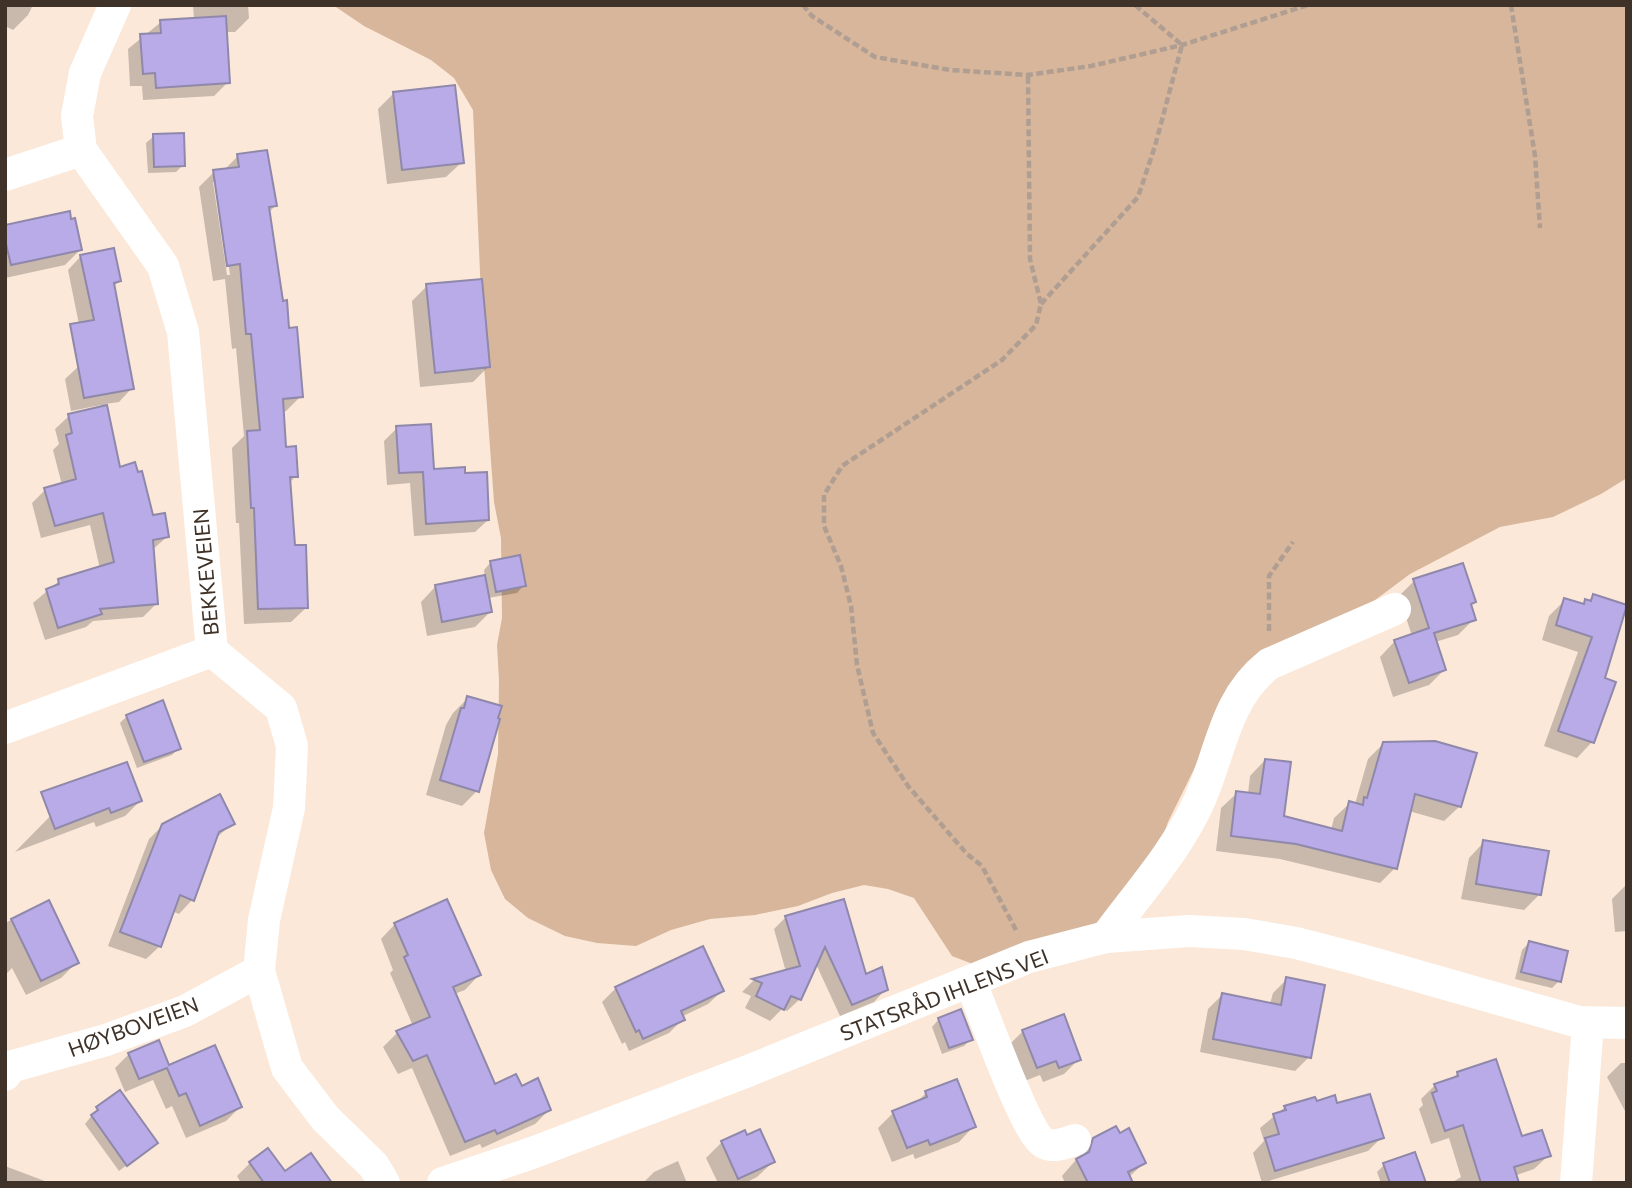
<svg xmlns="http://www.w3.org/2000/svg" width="1632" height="1188" viewBox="0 0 1632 1188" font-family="Commissioner,sans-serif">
  <rect width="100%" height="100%" fill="#fbe8d8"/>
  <!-- green -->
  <polygon fill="#d7b69b" points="333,5 1627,5 1627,478 1601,494 1553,517 1500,527 1410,574 1228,710 1203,751 1168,822 1154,861 1116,926 978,966 952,956 914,898 888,889 864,885 832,893 798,906 755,915 710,919 671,930 636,946 597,943 565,936 528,918 505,899 491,870 484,833 498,754 499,681 497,645 502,618 501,538 494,502 484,365 473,110 454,78 431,60 364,26"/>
  <!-- shadow -->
  <g fill="#0003" fill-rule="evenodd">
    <polygon points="5,5 33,5 28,15 13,30 5,26"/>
    <polygon points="193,5 248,5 249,18 235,32 225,32 228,82 214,96 143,100 142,86 130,86 128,49 161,22 194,20"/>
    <polygon points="393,94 462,162 446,177 387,184 378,109"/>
    <polygon points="154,136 183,165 176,172 148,173 146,143"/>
    <path d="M238,156L275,206L268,213L301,396L286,411L282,412L285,449L296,476L289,483L293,547L307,607L291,622L244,624L239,523H236L232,448L244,436L236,348L232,349L225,279L213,281L199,187L214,172L223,171ZM213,182H217L230,275H227Z"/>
    <polygon points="5,227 80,250 65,265 5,278"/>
    <polygon points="81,256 119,281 113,287 132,388 119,402 105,404 119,469 168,536 152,550 157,603 143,617 93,621 86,627 45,640 33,603 59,581 100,569 90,525 41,538 32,503 45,490 62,485 53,450 59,444 55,429 69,416 101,408 101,405 71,411 65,379 79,366 87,364 68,270"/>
    <polygon points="427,286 488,367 473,382 420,387 412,301"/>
    <polygon points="397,428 432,471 464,475 488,520 475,532 414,536 410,483 387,485 384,441"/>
    <polygon points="491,562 524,585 517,593 488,598 490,612 475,627 427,636 421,602 436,586 485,577 484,570"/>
    <polygon points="1414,581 1474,601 1469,606 1474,619 1458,635 1435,642 1444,670 1429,685 1393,697 1380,657 1395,641 1412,636 1399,596"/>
    <polygon points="1594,596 1603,679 1592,742 1577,758 1544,746 1578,652 1542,640 1549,616 1565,600 1581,605"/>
    <polygon points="468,698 496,719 477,791 462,806 426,795 446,725 453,713"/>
    <polygon points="127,716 179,748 172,755 137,768 120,723"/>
    <polygon points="1384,743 1460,806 1444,821 1409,811 1395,868 1380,883 1280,859 1216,851 1221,808 1237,793 1248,794 1250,776 1265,760 1282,818 1331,830 1334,818 1350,803 1355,804 1368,759"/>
    <polygon points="71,795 140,801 125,816 96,827 94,822 15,852"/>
    <polygon points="233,823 215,839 192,900 179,914 172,911 160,946 146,959 108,946 149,839 163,825"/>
    <polygon points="1484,842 1540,894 1524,910 1461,899 1469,858"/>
    <polygon points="1627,884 1627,931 1615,932 1612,899"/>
    <polygon points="48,902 76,963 61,978 26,995 12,968 5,975 5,923"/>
    <polygon points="786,917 864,976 886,989 874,1002 840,1016 816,964 800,999 787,1011 782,1009 770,1021 745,1008 751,996 742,992 753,981 786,972 774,929"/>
    <polygon points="395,924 479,975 465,990 454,994 494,1086 521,1088 549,1110 535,1124 482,1148 480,1144 450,1156 412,1068 398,1074 383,1047 397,1033 413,1026 390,973 393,970 381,939"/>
    <polygon points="1529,943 1559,981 1552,988 1515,979 1522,950"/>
    <polygon points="1287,979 1309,1057 1295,1071 1200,1052 1208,1009 1222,995 1270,1004 1273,993"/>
    <polygon points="616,988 722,991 708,1004 681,1017 682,1020 669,1033 629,1051 625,1042 622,1044 602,1002"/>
    <polygon points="939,1019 971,1039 964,1046 942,1054 932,1027"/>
    <polygon points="1023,1031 1079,1059 1064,1074 1043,1082 1040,1075 1022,1082 1008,1046"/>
    <polygon points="129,1054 168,1068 240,1107 226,1121 186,1138 172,1106 166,1109 153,1080 125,1092 115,1068"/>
    <polygon points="1621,1063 1627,1063 1627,1115 1607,1077"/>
    <polygon points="1458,1073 1521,1138 1549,1155 1534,1169 1514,1176 1517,1183 1451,1183 1461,1177 1449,1138 1431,1144 1419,1109 1423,1105 1421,1099 1435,1085 1451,1080"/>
    <polygon points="926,1093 974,1126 959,1142 915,1159 913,1154 892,1162 878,1128 893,1113 915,1104"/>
    <polygon points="1316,1103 1336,1106 1382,1137 1368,1151 1262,1183 1253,1153 1264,1141 1260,1128 1285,1107"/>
    <polygon points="97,1109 156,1143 119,1171 85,1124"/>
    <polygon points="744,1132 773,1162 757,1177 745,1183 718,1183 706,1158 722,1142"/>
    <polygon points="1119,1135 1144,1163 1128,1178 1119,1183 1065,1183 1062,1176 1094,1139"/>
    <polygon points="678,1161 687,1183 643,1183 654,1172"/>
    <polygon points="250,1163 286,1173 330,1183 241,1183 237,1176"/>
    <polygon points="1384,1165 1424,1183 1381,1183 1377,1172"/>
    <polygon points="5,1166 50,1183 5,1183"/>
  </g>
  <!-- building -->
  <g fill="#b8abe8" stroke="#8f88aa" stroke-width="2">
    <polygon points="226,16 230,83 156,88 155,73 143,74 140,34 161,33 160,20"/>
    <polygon points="455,85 464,163 402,170 393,92"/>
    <polygon points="184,133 185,166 154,167 153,134"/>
    <polygon points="267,150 277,206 269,207 283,301 287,300 289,328 297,327 303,397 283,399 286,447 296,446 298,477 290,477 295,545 306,545 308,608 258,609 254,508 251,508 247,431 260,430 251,334 246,334 240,264 227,266 213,170 239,167 237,154"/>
    <polygon points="70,211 71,219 75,218 82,250 11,265 5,240 5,225"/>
    <polygon points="114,248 121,281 114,283 134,389 84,398 70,324 94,320 80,255"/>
    <polygon points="482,279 490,367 435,373 426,284"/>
    <polygon points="107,405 120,467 135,462 138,472 142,471 153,515 165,513 169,537 153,540 158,604 100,609 102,614 58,628 46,589 59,584 58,579 114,562 103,513 55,526 44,488 76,479 66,435 72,433 68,414"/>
    <polygon points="431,424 434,469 465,467 465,473 487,472 489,520 426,524 423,472 399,473 396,426"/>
    <polygon points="520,555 526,586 496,592 490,561"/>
    <polygon points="1463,563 1476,602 1471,604 1476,620 1434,633 1446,670 1409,683 1394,640 1429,628 1413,579"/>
    <polygon points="485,575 492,612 442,622 435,585"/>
    <polygon points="1593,594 1627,605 1605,678 1616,682 1594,743 1558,731 1592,637 1556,625 1564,598 1584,604 1585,599 1591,601"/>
    <polygon points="467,696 502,706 498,718 500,719 479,792 440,780 461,708 464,708"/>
    <polygon points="163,700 181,749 144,762 126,715"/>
    <polygon points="1435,741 1477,753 1461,807 1415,794 1397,869 1296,844 1231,836 1236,791 1260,794 1265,759 1291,762 1284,816 1342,831 1349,801 1363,805 1364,797 1367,798 1383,742"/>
    <polygon points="127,762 142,801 111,813 109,808 55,829 41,792"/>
    <polygon points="220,794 235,824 219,832 194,901 180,895 161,947 120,932 162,824"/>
    <polygon points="1483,840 1549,851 1541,895 1476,884"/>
    <polygon points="447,899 481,975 453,987 495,1084 516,1074 522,1086 538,1078 551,1110 497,1134 495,1130 465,1142 427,1055 413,1061 396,1031 430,1017 404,957 408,955 394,923"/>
    <polygon points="844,899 866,974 882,967 888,990 852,1005 825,947 801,1000 791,996 784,1010 756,996 762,983 752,979 800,966 785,916"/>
    <polygon points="49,900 79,963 41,981 11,919"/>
    <polygon points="1529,941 1568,951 1561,982 1521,972"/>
    <polygon points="703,946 724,991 681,1011 685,1020 643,1039 639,1030 636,1032 615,987"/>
    <polygon points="1286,977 1325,985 1311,1058 1213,1039 1222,993 1281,1005"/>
    <polygon points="961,1009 973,1040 949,1048 938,1018"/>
    <polygon points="1064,1014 1081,1060 1059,1068 1056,1061 1037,1068 1022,1030"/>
    <polygon points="159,1040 169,1065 215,1045 242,1107 200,1126 186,1093 179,1096 167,1068 139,1079 128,1053"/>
    <polygon points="1496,1059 1522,1136 1542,1130 1551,1156 1514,1167 1519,1183 1481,1183 1463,1125 1445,1131 1432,1093 1437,1091 1434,1084 1458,1076 1457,1072"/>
    <polygon points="957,1079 976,1127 930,1145 928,1140 907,1148 892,1111 927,1097 925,1091"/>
    <polygon points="120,1090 158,1143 127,1166 91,1115 98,1110 96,1107"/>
    <polygon points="1370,1094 1384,1138 1275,1171 1265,1138 1279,1134 1273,1114 1286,1110 1284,1106 1315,1097 1317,1101 1335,1095 1337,1103"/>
    <polygon points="1116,1126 1120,1133 1129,1128 1146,1163 1128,1172 1133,1183 1088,1183 1076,1159 1089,1152 1093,1138"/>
    <polygon points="760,1129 775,1162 738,1179 721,1141 745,1130 747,1135"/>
    <polygon points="268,1148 285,1171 311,1153 332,1183 264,1183 249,1162"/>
    <polygon points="1415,1152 1426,1183 1390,1183 1383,1163"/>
  </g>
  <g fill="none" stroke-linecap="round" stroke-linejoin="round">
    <!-- path -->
    <g stroke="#af9e91" stroke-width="4.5" stroke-dasharray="7 3.5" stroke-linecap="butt">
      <polyline points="803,5 812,16 875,57 950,70 1028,75 1091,66 1182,45 1308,5"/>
      <polyline points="1511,5 1535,156 1540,228"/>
      <polyline points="1041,304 1138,197 1155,146 1182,45 1135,5"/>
      <polyline points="1269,631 1269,576 1293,542"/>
      <polyline points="1016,930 982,866 967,854 908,786 873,733 857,665 851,606 841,566 824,526 824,495 842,466 1002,360 1036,325 1041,304 1030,259 1028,75"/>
    </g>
    <!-- minor -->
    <g stroke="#fff" stroke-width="32">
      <polyline points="115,5 85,73 77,116 81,150 163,266 183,332 212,651 281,708 292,746 289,808 264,920 259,971 287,1068 325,1118 374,1166 384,1183"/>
      <polyline points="5,175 81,150"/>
      <polyline points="5,728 212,651"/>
      <path d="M1106,937C1136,896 1172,856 1195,810C1221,759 1221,702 1269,664L1395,609"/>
      <path d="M970,981C982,1008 1025,1132 1044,1143C1053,1148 1066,1143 1075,1140"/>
      <polyline points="5,1075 10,1067 106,1040 185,1011 259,971"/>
      <polyline points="443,1183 532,1153 748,1071 1029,957 1106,937 1189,931 1244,934 1296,943 1358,959 1579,1022 1627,1023"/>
      <polyline points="1576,1183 1588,1023"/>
    </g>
  </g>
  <g text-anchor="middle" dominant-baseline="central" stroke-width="6" stroke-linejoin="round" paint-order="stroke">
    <!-- street labels -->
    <g font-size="21" fill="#3f3228" stroke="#fff">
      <text transform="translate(205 572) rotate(-95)">BEKKEVEIEN</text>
      <text transform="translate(944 994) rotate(-21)">STATSRÅD IHLENS VEI</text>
      <text transform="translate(133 1026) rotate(-20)">HØYBOVEIEN</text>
    </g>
  </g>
  <!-- border -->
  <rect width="1632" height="1188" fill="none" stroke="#3f3228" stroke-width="14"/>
</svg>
